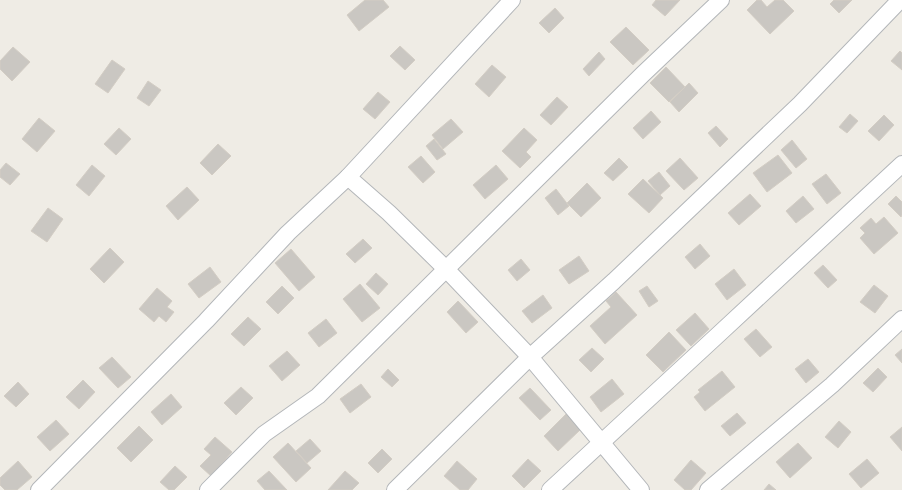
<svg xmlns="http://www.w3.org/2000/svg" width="902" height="490" viewBox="0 0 902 490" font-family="Helvetica,sans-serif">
  <rect width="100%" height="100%" fill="#efece5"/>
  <!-- building -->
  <g fill="#cac7c2" stroke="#d3cdc4">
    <polygon points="365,0 383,0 389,7 359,31 347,15"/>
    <polygon points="656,0 680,0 665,16 652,5"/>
    <polygon points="757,0 761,0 767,7 775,0 783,0 794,11 770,34 747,10"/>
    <polygon points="834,0 852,0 839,13 830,4"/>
    <polygon points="555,8 564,18 549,33 539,23"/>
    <polygon points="626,27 649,50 633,65 610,42"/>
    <polygon points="400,46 415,60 405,70 390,56"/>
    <polygon points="13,47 30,62 12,81 0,69 0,61"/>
    <polygon points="900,51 902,53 902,70 891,61"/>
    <polygon points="599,52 605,59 589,76 583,69"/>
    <polygon points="112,60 125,69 108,93 95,84"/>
    <polygon points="492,65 506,77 489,97 475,84"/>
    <polygon points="666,67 685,87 669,102 650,83"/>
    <polygon points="148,81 161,90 149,106 137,98"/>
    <polygon points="689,83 698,93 679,112 670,102"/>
    <polygon points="378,92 390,102 375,119 363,109"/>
    <polygon points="557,97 568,107 551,125 540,115"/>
    <polygon points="651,111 661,122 643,139 633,128"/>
    <polygon points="850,114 858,121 847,133 839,127"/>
    <polygon points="884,115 894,125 879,141 868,131"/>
    <polygon points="39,118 55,131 37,152 22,139"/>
    <polygon points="451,119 463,132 443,149 432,135"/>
    <polygon points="716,126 728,139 720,147 708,133"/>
    <polygon points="119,128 131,139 116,155 104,144"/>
    <polygon points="524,128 537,140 526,152 531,157 520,168 502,151"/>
    <polygon points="434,139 446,154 437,160 426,146"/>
    <polygon points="792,140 807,159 796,168 781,150"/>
    <polygon points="218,144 231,156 212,175 200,163"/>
    <polygon points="778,155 792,173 767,192 753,173"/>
    <polygon points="421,156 435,172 423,183 408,167"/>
    <polygon points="619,158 628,167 613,181 604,173"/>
    <polygon points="680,158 698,178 684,190 666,171"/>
    <polygon points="6,163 20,174 10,185 0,177 0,170"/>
    <polygon points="92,165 105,176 89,196 76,185"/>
    <polygon points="496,165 508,179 485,199 473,185"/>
    <polygon points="659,172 670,186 660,195 648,181"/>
    <polygon points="826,174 841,193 827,204 812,184"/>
    <polygon points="643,179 663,198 649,213 628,194"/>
    <polygon points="587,183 601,198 581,217 567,203"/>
    <polygon points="187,187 199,200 178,220 166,206"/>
    <polygon points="556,189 569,206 558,215 545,198"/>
    <polygon points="750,194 761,206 739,225 728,213"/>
    <polygon points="803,196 814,209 796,223 786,211"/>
    <polygon points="896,196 902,202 902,215 901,217 888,204"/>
    <polygon points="48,208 63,219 47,242 31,231"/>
    <polygon points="884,217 898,233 874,254 860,238 865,233 860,228 871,218 876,224"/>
    <polygon points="363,239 372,248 355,263 346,254"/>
    <polygon points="700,244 710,256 695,269 685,257"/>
    <polygon points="110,248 124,262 104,283 90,269"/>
    <polygon points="291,249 315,277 299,291 275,263"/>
    <polygon points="579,256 589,271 569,284 559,270"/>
    <polygon points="521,259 530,270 517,281 508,270"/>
    <polygon points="823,265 837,280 828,288 814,273"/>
    <polygon points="210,267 221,282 199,298 188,284"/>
    <polygon points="734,269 746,285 727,300 715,284"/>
    <polygon points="376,273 388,284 378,295 366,284"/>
    <polygon points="360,284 380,308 362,322 343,299"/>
    <polygon points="874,285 888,296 875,313 860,302"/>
    <polygon points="282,286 294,298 278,314 266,302"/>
    <polygon points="647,286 658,301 649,307 639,291"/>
    <polygon points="157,288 172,301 167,307 174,312 166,322 159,316 154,322 139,309"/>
    <polygon points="616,292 637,315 605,344 590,326 611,307 606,301"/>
    <polygon points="543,295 552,308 532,323 522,311"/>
    <polygon points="458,301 478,322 466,333 447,312"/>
    <polygon points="695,313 709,329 691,346 676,330"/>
    <polygon points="248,317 261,329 244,346 231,334"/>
    <polygon points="326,319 337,333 319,347 308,333"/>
    <polygon points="756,329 772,347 760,357 744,339"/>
    <polygon points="669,332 686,350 663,372 646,355"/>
    <polygon points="592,348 604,359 591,372 579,360"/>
    <polygon points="902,349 902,363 895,355"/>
    <polygon points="287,351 300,365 282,381 269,366"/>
    <polygon points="112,357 131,377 118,388 99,368"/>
    <polygon points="808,359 819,372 806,383 795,369"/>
    <polygon points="878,368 887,377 873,392 863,383"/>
    <polygon points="388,369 399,380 392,387 381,377"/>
    <polygon points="722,371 735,387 705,411 694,397 700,392 698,390"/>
    <polygon points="612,379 624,394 601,412 590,397"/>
    <polygon points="83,380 95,392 79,409 66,397"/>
    <polygon points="18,382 29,394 16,407 4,396"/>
    <polygon points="361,384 371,397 350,413 340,399"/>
    <polygon points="241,387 253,398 236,415 224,403"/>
    <polygon points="530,388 551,410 540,420 519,398"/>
    <polygon points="171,394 182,407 162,425 151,412"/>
    <polygon points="737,413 746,423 730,436 721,426"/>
    <polygon points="566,414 581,429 558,451 544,436"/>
    <polygon points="56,420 69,434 50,451 37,437"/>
    <polygon points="839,421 851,432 838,448 825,437"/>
    <polygon points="139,426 153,440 131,462 117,448"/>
    <polygon points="902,427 902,451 890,437"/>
    <polygon points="215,437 232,452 211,476 200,466 211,455 204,449"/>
    <polygon points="310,439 321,451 307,463 296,451"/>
    <polygon points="288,443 311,468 296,482 273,457"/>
    <polygon points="798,443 812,458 790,478 776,462"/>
    <polygon points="382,449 392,459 378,473 368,463"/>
    <polygon points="528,459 541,471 524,488 512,476"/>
    <polygon points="867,459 879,473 861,488 849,474"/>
    <polygon points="691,460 706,473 691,490 685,490 674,480"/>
    <polygon points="18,461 32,477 17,490 5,490 0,485 0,478"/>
    <polygon points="457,461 477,479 468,490 460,490 444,476"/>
    <polygon points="175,466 187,477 174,490 169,490 160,482"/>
    <polygon points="269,471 287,490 265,490 257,481"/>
    <polygon points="345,471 359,483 352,490 328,490"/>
    <polygon points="769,484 776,490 764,490"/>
  </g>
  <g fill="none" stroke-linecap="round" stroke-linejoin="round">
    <defs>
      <g id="minor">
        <polyline points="348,177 389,213 446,269 530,357 641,490"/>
        <polyline points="39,490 206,321 288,233 348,177 512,0"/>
        <polyline points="208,490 264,434 318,396 643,74 721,0"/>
        <polyline points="395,490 530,357 614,281 800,104 900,0"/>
        <polyline points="550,490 720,333 902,164"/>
        <polyline points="708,490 832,385 902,319"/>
      </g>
    </defs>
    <!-- minor casing -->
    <use href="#minor" stroke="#b3b6b9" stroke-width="18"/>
    <!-- minor -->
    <use href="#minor" stroke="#fff" stroke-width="16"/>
  </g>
</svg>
